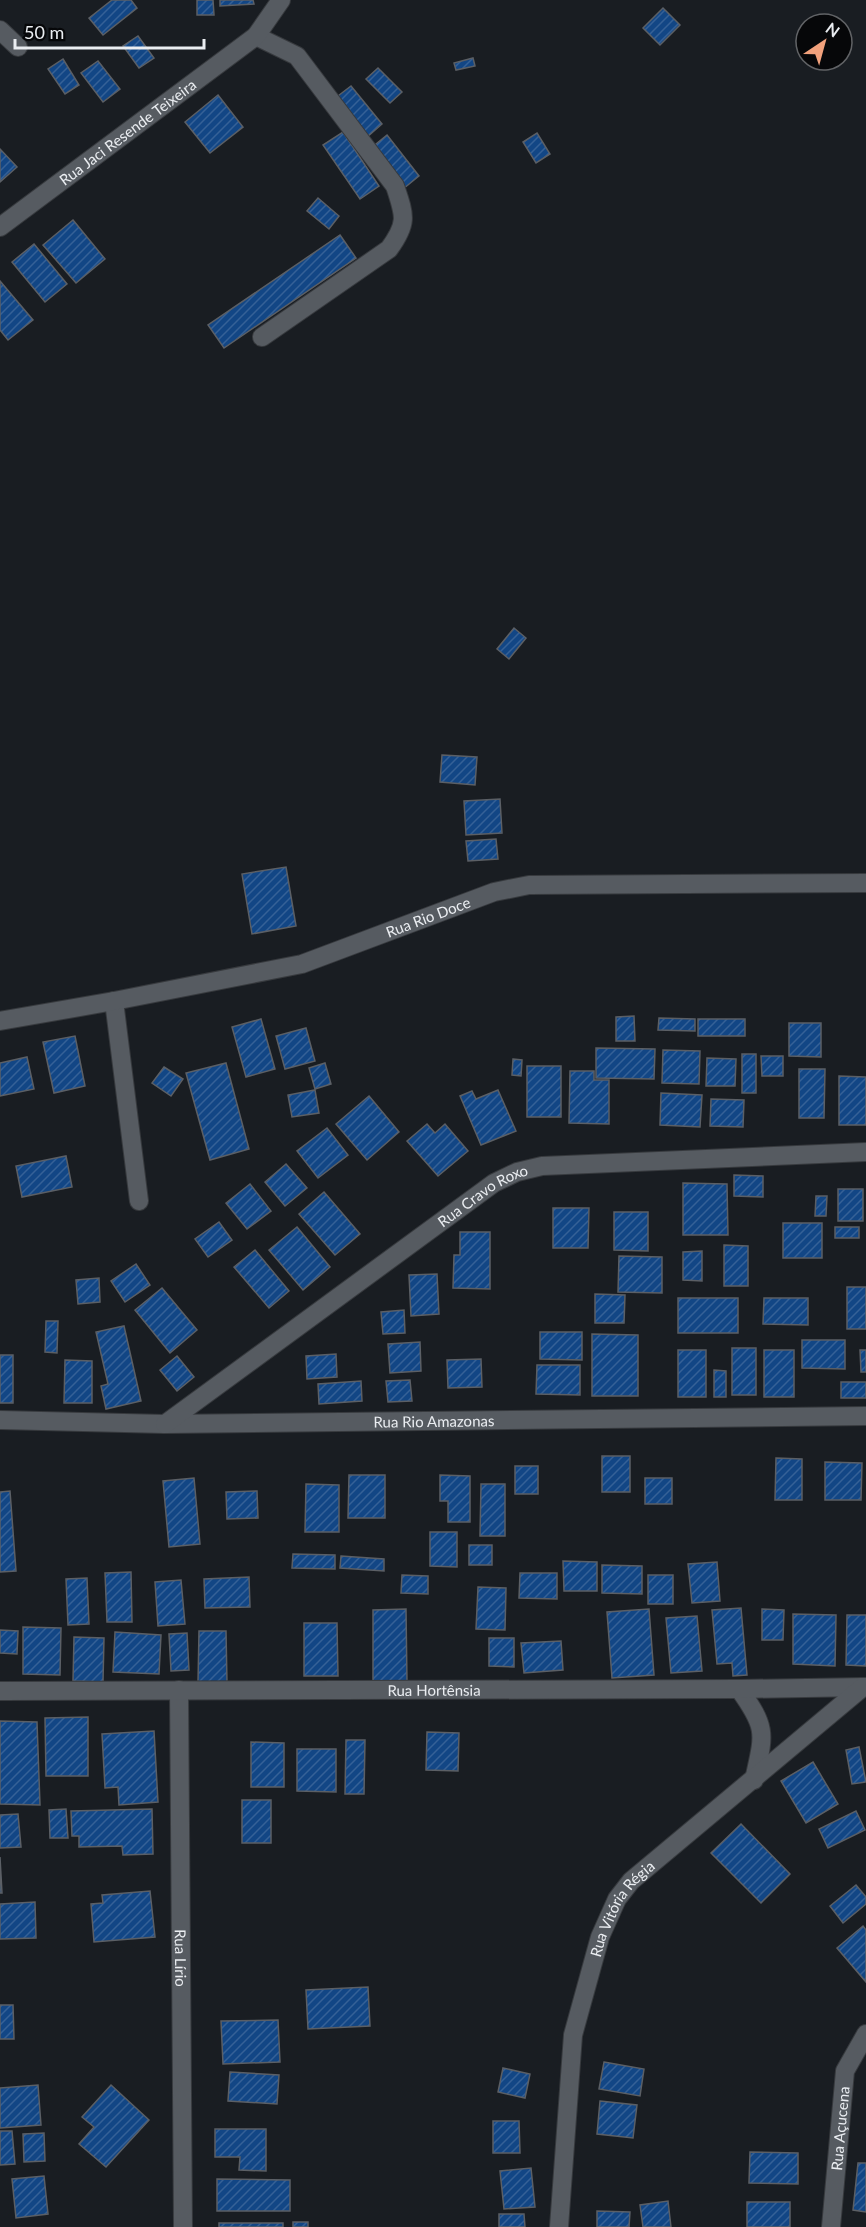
<svg xmlns="http://www.w3.org/2000/svg" width="866" height="2227" viewBox="0 0 866 2227" font-family="Lato,sans-serif">
  <defs>
    <pattern id="building-hatch" width="6" height="6" patternUnits="userSpaceOnUse" patternTransform="scale(1.5)"><rect width="6" height="6" fill="#124685"/><path d="M-1 1l2-2M0 6l6-6M5 7l2-2" fill="none" stroke="#356197"/></pattern>
  </defs>
  <rect width="100%" height="100%" fill="#191d22"/>
  <!-- building -->
  <g fill="url(#building-hatch)" stroke="#5b5f65" stroke-width="1.5">
    <polygon points="112,0 131,0 137,8 103,35 89,18"/>
    <polygon points="197,0 213,0 214,15 197,15"/>
    <polygon points="220,0 253,0 254,4 220,6"/>
    <polygon points="663,8 680,25 660,45 643,28"/>
    <polygon points="138,36 154,58 139,68 123,46"/>
    <polygon points="473,58 475,66 456,70 454,63"/>
    <polygon points="63,59 79,85 65,94 48,69"/>
    <polygon points="98,61 120,89 103,102 81,73"/>
    <polygon points="378,68 402,92 390,103 366,79"/>
    <polygon points="351,86 382,124 366,138 334,99"/>
    <polygon points="218,95 243,127 210,153 185,122"/>
    <polygon points="343,132 379,186 360,199 323,145"/>
    <polygon points="537,133 550,154 536,163 523,142"/>
    <polygon points="387,135 419,176 403,189 371,148"/>
    <polygon points="0,149 17,167 0,182"/>
    <polygon points="318,198 339,216 329,229 307,211"/>
    <polygon points="73,220 105,259 76,283 43,245"/>
    <polygon points="340,235 356,258 224,348 208,325"/>
    <polygon points="34,244 67,284 45,302 12,262"/>
    <polygon points="0,281 33,320 8,340 0,330"/>
    <polygon points="514,628 526,638 509,659 497,649"/>
    <polygon points="442,755 477,757 475,785 440,782"/>
    <polygon points="500,799 502,833 466,835 464,801"/>
    <polygon points="496,839 498,859 468,861 466,841"/>
    <polygon points="286,867 296,926 252,934 242,874"/>
    <polygon points="634,1016 635,1041 616,1041 616,1017"/>
    <polygon points="659,1018 695,1019 695,1031 658,1030"/>
    <polygon points="261,1019 275,1069 246,1077 232,1027"/>
    <rect x="698" y="1019" width="47" height="17"/>
    <polygon points="789,1023 821,1023 821,1057 789,1056"/>
    <polygon points="306,1028 315,1061 285,1069 276,1036"/>
    <polygon points="75,1036 85,1086 54,1093 43,1042"/>
    <polygon points="596,1048 655,1049 654,1079 596,1078"/>
    <polygon points="663,1050 700,1051 699,1084 662,1083"/>
    <rect x="742" y="1054" width="14" height="39"/>
    <polygon points="761,1056 783,1056 783,1076 762,1076"/>
    <polygon points="27,1057 34,1089 0,1096 0,1063"/>
    <polygon points="707,1058 736,1059 735,1086 706,1086"/>
    <polygon points="513,1059 522,1060 521,1076 512,1075"/>
    <polygon points="226,1063 249,1149 210,1160 186,1073"/>
    <polygon points="325,1063 331,1084 315,1089 309,1068"/>
    <rect x="527" y="1066" width="34" height="51"/>
    <polygon points="164,1067 183,1079 171,1096 152,1083"/>
    <polygon points="799,1069 825,1069 824,1118 799,1118"/>
    <polygon points="570,1071 594,1071 594,1080 609,1080 609,1124 569,1123"/>
    <polygon points="839,1076 866,1077 866,1125 839,1125"/>
    <polygon points="315,1090 319,1113 292,1117 288,1095"/>
    <polygon points="498,1090 516,1131 481,1145 460,1096 472,1091 476,1099"/>
    <polygon points="661,1093 702,1095 700,1127 660,1125"/>
    <polygon points="369,1096 399,1132 367,1160 336,1124"/>
    <polygon points="711,1099 744,1100 743,1127 710,1126"/>
    <polygon points="427,1124 435,1133 445,1124 468,1151 438,1176 407,1141"/>
    <polygon points="327,1128 348,1155 318,1178 297,1151"/>
    <polygon points="66,1156 72,1187 22,1197 16,1166"/>
    <polygon points="286,1164 307,1188 285,1206 265,1182"/>
    <polygon points="734,1175 763,1176 763,1197 734,1196"/>
    <polygon points="683,1183 727,1184 728,1235 683,1235"/>
    <polygon points="250,1184 271,1211 247,1229 226,1203"/>
    <rect x="838" y="1189" width="25" height="32"/>
    <polygon points="324,1192 360,1234 335,1255 299,1214"/>
    <polygon points="816,1196 827,1196 826,1216 815,1216"/>
    <polygon points="553,1208 589,1208 588,1248 553,1248"/>
    <polygon points="614,1212 648,1212 648,1251 614,1250"/>
    <polygon points="219,1222 232,1240 208,1257 195,1239"/>
    <rect x="783" y="1223" width="39" height="35"/>
    <polygon points="297,1227 330,1267 303,1290 269,1250"/>
    <rect x="835" y="1227" width="24" height="11"/>
    <polygon points="460,1232 490,1232 490,1289 453,1288 454,1255 460,1255"/>
    <polygon points="724,1245 748,1246 748,1286 724,1286"/>
    <polygon points="255,1250 289,1291 269,1308 234,1267"/>
    <polygon points="702,1251 702,1281 683,1280 683,1252"/>
    <polygon points="619,1256 662,1257 662,1293 618,1292"/>
    <polygon points="136,1264 150,1285 125,1302 111,1281"/>
    <polygon points="437,1274 439,1314 411,1316 409,1275"/>
    <polygon points="99,1278 100,1302 78,1304 76,1280"/>
    <rect x="847" y="1287" width="19" height="42"/>
    <polygon points="162,1288 197,1330 170,1353 135,1310"/>
    <polygon points="595,1294 625,1295 624,1323 595,1323"/>
    <rect x="678" y="1298" width="60" height="35"/>
    <polygon points="764,1298 808,1298 808,1325 763,1324"/>
    <polygon points="404,1310 405,1333 383,1334 381,1312"/>
    <polygon points="46,1321 58,1321 57,1353 45,1352"/>
    <polygon points="124,1326 141,1401 106,1409 101,1386 108,1384 96,1332"/>
    <polygon points="540,1332 582,1332 582,1360 540,1359"/>
    <polygon points="592,1334 638,1335 638,1396 592,1396"/>
    <polygon points="802,1340 845,1340 845,1369 802,1368"/>
    <polygon points="420,1342 421,1371 390,1373 388,1344"/>
    <rect x="732" y="1348" width="24" height="47"/>
    <rect x="678" y="1350" width="28" height="47"/>
    <rect x="764" y="1350" width="30" height="47"/>
    <polygon points="860,1350 866,1350 866,1372 861,1372"/>
    <polygon points="336,1354 337,1377 307,1379 306,1356"/>
    <rect x="0" y="1355" width="13" height="48"/>
    <polygon points="177,1356 194,1377 177,1391 160,1370"/>
    <polygon points="481,1359 482,1387 448,1388 447,1360"/>
    <polygon points="65,1360 92,1361 92,1403 64,1403"/>
    <polygon points="537,1365 580,1365 580,1395 536,1394"/>
    <polygon points="714,1370 726,1371 726,1397 714,1397"/>
    <polygon points="410,1380 412,1401 388,1402 386,1381"/>
    <polygon points="361,1381 362,1401 319,1404 318,1384"/>
    <rect x="841" y="1382" width="25" height="16"/>
    <rect x="602" y="1456" width="28" height="36"/>
    <polygon points="776,1458 802,1459 802,1500 775,1500"/>
    <polygon points="825,1462 862,1463 861,1500 825,1500"/>
    <rect x="515" y="1466" width="23" height="28"/>
    <polygon points="349,1475 385,1475 385,1518 348,1518"/>
    <polygon points="440,1475 470,1476 470,1522 448,1522 448,1501 440,1501"/>
    <polygon points="194,1478 200,1544 169,1547 163,1481"/>
    <rect x="645" y="1478" width="27" height="26"/>
    <polygon points="306,1484 339,1485 339,1532 305,1532"/>
    <polygon points="481,1484 505,1484 505,1536 480,1536"/>
    <polygon points="10,1491 16,1571 0,1572 0,1492"/>
    <polygon points="257,1491 258,1518 227,1519 226,1492"/>
    <polygon points="430,1532 457,1532 457,1567 430,1566"/>
    <rect x="469" y="1545" width="23" height="20"/>
    <polygon points="293,1554 335,1555 335,1569 292,1568"/>
    <polygon points="341,1556 384,1559 384,1571 340,1568"/>
    <polygon points="563,1561 597,1562 597,1591 564,1591"/>
    <polygon points="717,1562 720,1601 692,1603 688,1564"/>
    <polygon points="602,1565 642,1566 642,1594 602,1593"/>
    <polygon points="131,1572 132,1622 107,1622 105,1573"/>
    <polygon points="520,1573 557,1573 557,1599 519,1598"/>
    <polygon points="402,1575 428,1576 428,1594 401,1593"/>
    <rect x="648" y="1575" width="25" height="29"/>
    <polygon points="249,1577 250,1607 205,1608 204,1579"/>
    <polygon points="87,1578 89,1624 68,1625 66,1579"/>
    <polygon points="181,1580 185,1624 158,1626 155,1582"/>
    <polygon points="478,1587 506,1588 505,1630 476,1629"/>
    <polygon points="741,1608 747,1675 733,1676 732,1663 717,1664 712,1610"/>
    <polygon points="406,1609 407,1681 373,1681 373,1610"/>
    <polygon points="649,1609 654,1675 612,1678 607,1612"/>
    <polygon points="762,1609 784,1610 783,1640 762,1640"/>
    <polygon points="793,1614 836,1615 835,1666 793,1664"/>
    <polygon points="847,1615 866,1615 866,1666 846,1665"/>
    <polygon points="697,1616 702,1671 671,1673 666,1618"/>
    <polygon points="304,1623 337,1623 338,1676 304,1676"/>
    <polygon points="23,1627 61,1628 60,1675 23,1674"/>
    <polygon points="0,1630 18,1631 17,1654 0,1653"/>
    <polygon points="199,1631 226,1631 227,1682 198,1682"/>
    <polygon points="115,1632 161,1635 159,1674 113,1672"/>
    <polygon points="187,1633 189,1670 171,1671 169,1634"/>
    <polygon points="74,1637 104,1638 103,1682 73,1681"/>
    <polygon points="489,1638 514,1638 514,1667 489,1666"/>
    <polygon points="561,1641 563,1670 524,1673 521,1643"/>
    <polygon points="88,1717 88,1776 46,1776 45,1718"/>
    <polygon points="0,1721 37,1722 40,1805 0,1804"/>
    <polygon points="154,1731 158,1802 119,1805 118,1787 105,1788 102,1734"/>
    <polygon points="427,1732 459,1733 458,1771 426,1770"/>
    <polygon points="346,1740 365,1740 364,1794 345,1794"/>
    <polygon points="251,1742 284,1743 284,1787 251,1787"/>
    <polygon points="859,1747 866,1782 852,1784 846,1750"/>
    <polygon points="297,1749 336,1749 336,1792 297,1791"/>
    <polygon points="813,1762 838,1804 806,1823 781,1781"/>
    <rect x="242" y="1800" width="29" height="43"/>
    <polygon points="66,1809 68,1838 50,1838 49,1810"/>
    <polygon points="152,1809 153,1854 123,1855 122,1846 79,1847 79,1836 72,1836 71,1811"/>
    <polygon points="856,1811 865,1830 828,1848 819,1829"/>
    <polygon points="18,1814 21,1847 0,1848 0,1815"/>
    <polygon points="741,1824 790,1874 761,1903 711,1853"/>
    <polygon points="0,1857 2,1893 0,1893"/>
    <polygon points="856,1885 866,1897 866,1904 843,1923 830,1906"/>
    <polygon points="150,1891 155,1937 94,1942 91,1904 103,1903 102,1895"/>
    <polygon points="35,1902 36,1938 0,1939 0,1904"/>
    <polygon points="863,1926 866,1930 866,1982 837,1948"/>
    <polygon points="368,1987 370,2026 308,2029 306,1990"/>
    <polygon points="0,2005 13,2005 14,2039 0,2039"/>
    <polygon points="278,2020 280,2062 223,2064 221,2021"/>
    <polygon points="604,2062 644,2069 640,2096 599,2089"/>
    <polygon points="503,2068 530,2074 525,2098 498,2092"/>
    <polygon points="230,2072 279,2075 277,2104 228,2101"/>
    <polygon points="38,2085 41,2125 0,2128 0,2088"/>
    <polygon points="111,2085 149,2120 106,2167 79,2144 94,2127 82,2117"/>
    <polygon points="600,2101 637,2105 633,2138 597,2134"/>
    <polygon points="493,2121 519,2121 520,2153 493,2153"/>
    <polygon points="215,2129 266,2129 266,2171 239,2170 240,2157 215,2157"/>
    <polygon points="0,2131 12,2131 15,2164 0,2165"/>
    <polygon points="44,2133 45,2161 24,2162 23,2134"/>
    <polygon points="750,2152 798,2153 798,2184 749,2183"/>
    <polygon points="858,2163 866,2163 866,2212 853,2210"/>
    <polygon points="531,2168 535,2207 504,2209 500,2171"/>
    <polygon points="44,2176 48,2214 16,2218 12,2179"/>
    <polygon points="217,2179 290,2180 290,2211 217,2211"/>
    <polygon points="668,2201 671,2227 643,2227 640,2205"/>
    <rect x="747" y="2202" width="43" height="25"/>
    <polygon points="597,2211 630,2212 629,2227 597,2227"/>
    <polygon points="499,2214 524,2214 525,2227 499,2227"/>
    <rect x="293" y="2222" width="15" height="5"/>
    <rect x="219" y="2223" width="64" height="4"/>
  </g>
  <g fill="none" stroke-linecap="round" stroke-linejoin="round">
    <defs>
      <g id="street">
        <polyline points="0,30 18,47"/>
        <path d="M256,36L297,56L395,186C405,216 408,223 389,249L262,337"/>
        <path id="s1" d="M0,227L256,36L281,0"/>
        <polyline points="114,1001 139,1201"/>
        <path id="s2" d="M0,1021L114,1001L302,964L494,892L529,885L866,883"/>
        <path id="s3" d="M0,1420L165,1424L866,1416"/>
        <path id="s4" d="M165,1424L494,1183L517,1172L542,1166L866,1152"/>
        <path d="M739,1689C768,1729 764,1734 754,1780"/>
        <path id="s5" d="M179,1690L183,2227"/>
        <path id="s6" d="M0,1691L739,1689L866,1687"/>
        <path id="s7" d="M559,2227L573,2035L600,1937L617,1899L631,1881L863,1687"/>
        <path id="s8" d="M831,2227L845,2071L866,2034"/>
      </g>
    </defs>
    <!-- street casing -->
    <use href="#street" stroke="#373a3e" stroke-width="20"/>
    <!-- street -->
    <use href="#street" stroke="#565b61" stroke-width="18"/>
  </g>
  <g text-anchor="middle" dominant-baseline="central" stroke-width="5" stroke-linejoin="round" paint-order="stroke">
    <!-- street labels -->
    <g font-size="15" fill="#eaedf1" stroke="#060709">
      <text stroke="none"><textPath href="#s1" startOffset="159">Rua Jaci Resende Teixeira</textPath></text>
      <text stroke="none"><textPath href="#s2" startOffset="442">Rua Rio Doce</textPath></text>
      <text stroke="none"><textPath href="#s4" startOffset="392">Rua Cravo Roxo</textPath></text>
      <text stroke="none"><textPath href="#s3" startOffset="434">Rua Rio Amazonas</textPath></text>
      <text stroke="none"><textPath href="#s6" startOffset="434">Rua Hortênsia</textPath></text>
      <text stroke="none"><textPath href="#s7" startOffset="330">Rua Vitória Régia</textPath></text>
      <text stroke="none"><textPath href="#s5" startOffset="268">Rua Lírio</textPath></text>
      <text stroke="none"><textPath href="#s8" startOffset="99">Rua Açucena</textPath></text>
    </g>
  </g>
  <!-- north arrow -->
  <g transform="translate(824 42) rotate(36)"><circle r="28" fill="#060709" stroke="#616366" stroke-width="1.5"/>
  <path d="M0-4.5L10 22L0 15L-10 22Z" fill="#f1a17c"/>
  <text y="-9" font-size="16" font-weight="bold" text-anchor="middle" fill="#eaedf1">N</text>
  </g>
  <!-- scale -->
  <path d="M15 39v9h189v-9" fill="none" stroke="#eaedf1" stroke-width="3"/>
  <text x="24" y="39" font-size="18" fill="#eaedf1" stroke="#060709" stroke-width="4.5" paint-order="stroke">50 m</text>
</svg>
